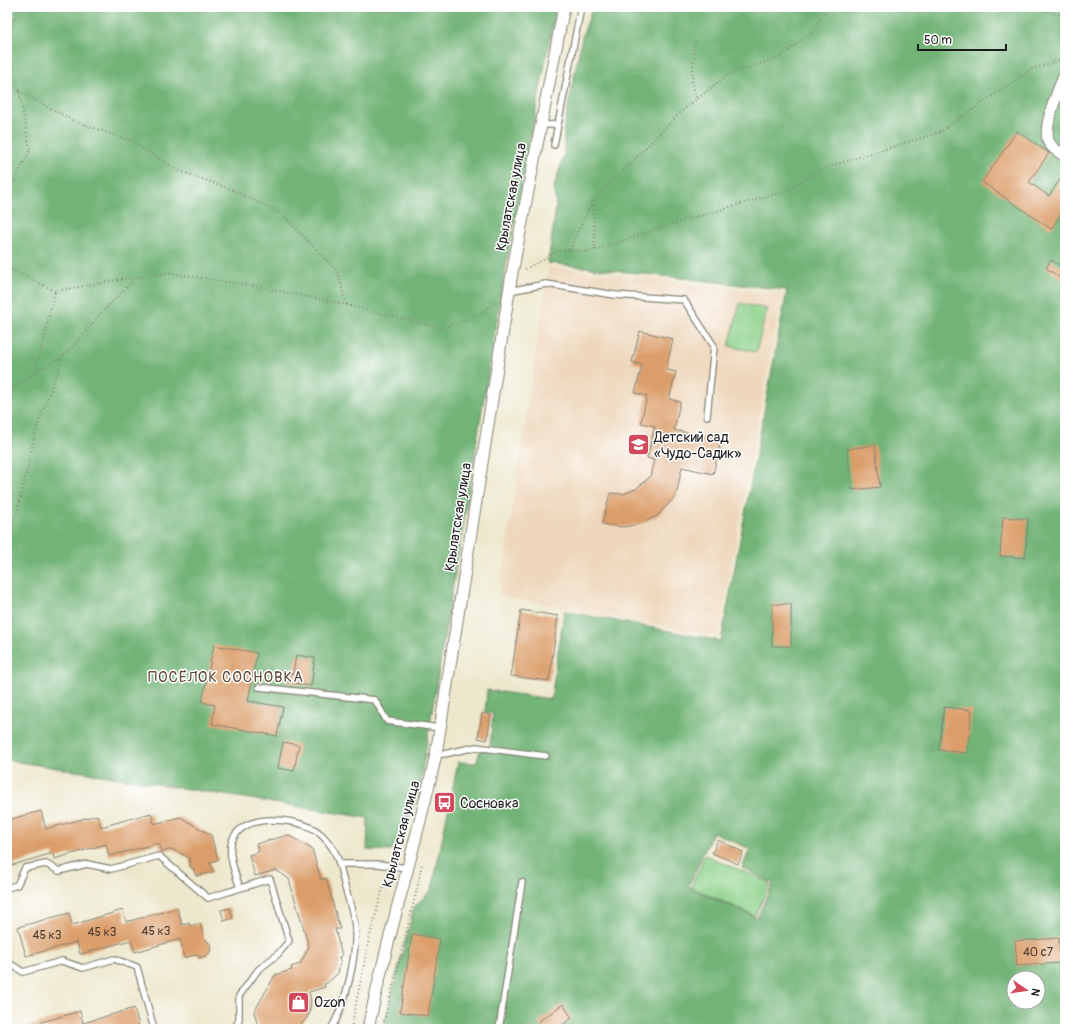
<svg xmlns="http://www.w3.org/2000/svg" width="1072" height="1036" viewBox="0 0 1072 1036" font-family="Pangolin,sans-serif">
  <rect width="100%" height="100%" fill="#fff"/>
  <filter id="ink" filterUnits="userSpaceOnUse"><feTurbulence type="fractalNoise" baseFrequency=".025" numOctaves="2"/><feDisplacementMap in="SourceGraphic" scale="8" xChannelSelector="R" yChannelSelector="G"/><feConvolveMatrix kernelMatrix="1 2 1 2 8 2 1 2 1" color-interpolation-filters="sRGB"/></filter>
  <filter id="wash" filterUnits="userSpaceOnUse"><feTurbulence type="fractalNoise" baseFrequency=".012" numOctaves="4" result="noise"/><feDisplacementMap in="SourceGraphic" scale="16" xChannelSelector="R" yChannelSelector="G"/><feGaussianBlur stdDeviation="0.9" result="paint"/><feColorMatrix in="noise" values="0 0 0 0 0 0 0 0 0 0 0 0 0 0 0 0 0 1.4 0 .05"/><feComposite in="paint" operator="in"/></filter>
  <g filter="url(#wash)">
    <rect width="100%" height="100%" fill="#ede8cd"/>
    <!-- built -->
    <polygon fill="#eed7bb" points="549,267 782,294 718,637 499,596"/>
    <!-- green -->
    <g fill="#8ed28b" stroke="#557754">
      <polygon points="740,303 767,309 756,352 729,346"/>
      <polygon points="705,855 770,883 755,916 691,887"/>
    </g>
    <!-- forest -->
    <g fill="#72b477" stroke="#47684a" fill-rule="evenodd">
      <polygon points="7,7 556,7 507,259 418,796 408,822 391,851 367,850 368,818 7,760"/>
      <path d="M593,7H1065V1029H383L414,907L432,889L458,762L476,763L480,751L490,746L493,714L485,712L487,690L551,699L564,611L721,641L787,290L548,263L556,208L554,187L564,155V127L582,37ZM713,832L750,849L742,868L773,883L757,918L688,887ZM1014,978H1038V1002H1014Z"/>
    </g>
    <g id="blocks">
      <!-- building -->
      <g fill="#db9e6b">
        <polygon points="1017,131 1049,153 1029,182 1049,196 1065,172 1065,208 1051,229 982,182"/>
        <polygon points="1051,260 1065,269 1065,281 1046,268"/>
        <polygon points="640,331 673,339 666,370 676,372 669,399 680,402 674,430 721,441 713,474 682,467 676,496 658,515 643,523 623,527 602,524 610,493 623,494 636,489 650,477 654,460 647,458 655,426 641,423 647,396 635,393 642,365 632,362"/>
        <polygon points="875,445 880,487 852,490 847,449"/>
        <polygon points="1003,517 1028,519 1025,558 1000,556"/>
        <rect x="772" y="604" width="19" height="42"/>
        <polygon points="521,610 558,616 549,681 511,676"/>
        <polygon points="214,645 257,653 248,701 283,707 277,736 212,724 215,705 202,702"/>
        <polygon points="296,655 315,658 311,686 287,682 289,673 293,674"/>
        <polygon points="944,707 972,710 967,753 939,750"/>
        <polygon points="482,713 491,715 487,740 478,738"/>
        <polygon points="283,742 299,745 294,771 278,768"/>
        <polygon points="41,811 46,829 97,815 101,827 151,813 154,824 180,817 211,835 218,860 210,862 213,872 196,876 193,868 191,868 189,858 172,849 162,852 159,843 109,856 106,844 54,859 53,853 9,866 7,861 7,820"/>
        <polygon points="288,835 312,849 321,880 326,878 340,929 335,929 342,956 339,957 341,962 340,963 338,973 334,977 327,983 324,984 325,987 309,992 311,1001 309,1014 306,1019 298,1028 295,1029 259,1029 254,1012 275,975 292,970 291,967 300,964 309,947 289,879 276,870 255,876 249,855 259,852 256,844"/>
        <polygon points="718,840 743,852 738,864 712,853"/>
        <polygon points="177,908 182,925 189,923 190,926 200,923 204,938 211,945 210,952 206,956 199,958 198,954 184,958 180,939 135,952 131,940 80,954 77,942 26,956 18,927 69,913 72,925 123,910 126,922"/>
        <polygon points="230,908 233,918 224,921 221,910"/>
        <polygon points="412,934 440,939 428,1016 400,1012"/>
        <polygon points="1059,938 1060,963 1017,966 1015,941"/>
        <polygon points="563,1004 572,1018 557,1029 543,1029 538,1022"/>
        <polygon points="134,1008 140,1029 28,1029 28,1026 80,1011 83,1023"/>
      </g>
    </g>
  </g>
  <g filter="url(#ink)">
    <use href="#blocks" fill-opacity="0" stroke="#848274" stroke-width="1"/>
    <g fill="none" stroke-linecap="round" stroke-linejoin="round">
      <defs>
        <g id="service">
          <polyline points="540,124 549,125 558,124"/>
          <polyline points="554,145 581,7"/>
          <polyline points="509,291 546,284 615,295 684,300 714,346 707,416"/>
          <polyline points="259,687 375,700 387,721 440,728"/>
          <polyline points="436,754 444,754 476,747 546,756"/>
          <polyline points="339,864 378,864 407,868"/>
          <polyline points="7,888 17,885 25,868 46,864 59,871 87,864 111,869 159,856 208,898 270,879 289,941 278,954 258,970 239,996 239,1019 235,1029"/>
          <path d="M240,888C236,876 227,853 232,841C244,812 292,818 314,829C319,832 327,840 331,846C339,856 341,871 344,883C347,896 354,914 355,927C357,956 346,1004 331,1029"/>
          <polyline points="7,957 9,963 23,972 62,961 83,968 114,959 137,967 154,1029"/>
          <polyline points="499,1029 522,882"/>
        </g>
        <g id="minor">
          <path d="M1065,74C1059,89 1040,131 1050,144C1053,149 1061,153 1065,156"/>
          <path d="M368,1029C387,936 416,846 436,754L512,273L564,7"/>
        </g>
      </defs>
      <!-- service casing -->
      <use href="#service" stroke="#848274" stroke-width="8"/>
      <!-- minor casing -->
      <use href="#minor" stroke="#848274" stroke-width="13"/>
      <!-- path -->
      <g stroke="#848274" stroke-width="2" stroke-dasharray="1 3" stroke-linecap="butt">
        <polyline points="1031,7 1065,16"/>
        <polyline points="7,36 19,7"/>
        <polyline points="7,39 9,69 19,91 30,150 14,182 7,192"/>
        <polyline points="695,41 692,83 697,99"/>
        <polyline points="19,91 72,120 133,142 177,170 233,190 282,214 337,271 347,305"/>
        <polyline points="569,250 592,202"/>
        <polyline points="595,250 593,201 683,110 727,75 779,58 811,33 829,7"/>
        <polyline points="525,269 543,260 557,250 587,251 595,250 688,219 786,191 824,168 940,132 1032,69 1065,59"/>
        <polyline points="7,270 13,270 55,291 135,277"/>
        <polyline points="36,371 55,291"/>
        <polyline points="7,393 36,372 63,356 77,342 102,312 137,277 170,273 260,287 347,305 441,328 477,316 497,301"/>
        <polyline points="7,531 17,513 36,430 63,357"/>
        <polyline points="351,1029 369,939 386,877 394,880"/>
        <polyline points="382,1029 417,889 422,864"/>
      </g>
      <!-- service -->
      <use href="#service" stroke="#fff" stroke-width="5.5"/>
      <!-- minor -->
      <use href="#minor" stroke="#fff" stroke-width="11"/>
    </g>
  </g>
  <!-- icons -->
  <defs>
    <symbol id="school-square" viewBox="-11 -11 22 22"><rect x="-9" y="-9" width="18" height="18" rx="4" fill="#d1495b" stroke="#fff"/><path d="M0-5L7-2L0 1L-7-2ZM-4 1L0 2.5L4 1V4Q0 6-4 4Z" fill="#fff"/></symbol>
    <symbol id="bus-square" viewBox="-11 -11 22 22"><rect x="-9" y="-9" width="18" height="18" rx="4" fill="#d1495b" stroke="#fff"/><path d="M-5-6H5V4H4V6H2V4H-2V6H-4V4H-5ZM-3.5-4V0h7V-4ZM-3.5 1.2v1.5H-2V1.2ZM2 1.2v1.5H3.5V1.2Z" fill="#fff"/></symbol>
    <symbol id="shop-square" viewBox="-11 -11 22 22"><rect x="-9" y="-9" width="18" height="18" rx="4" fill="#d1495b" stroke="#fff"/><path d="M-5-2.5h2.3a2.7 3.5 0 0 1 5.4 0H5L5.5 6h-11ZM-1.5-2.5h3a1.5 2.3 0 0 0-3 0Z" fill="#fff"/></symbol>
  </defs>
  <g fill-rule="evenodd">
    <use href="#school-square" x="626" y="432" width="25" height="25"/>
    <use href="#bus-square" x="432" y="790" width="25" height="25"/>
    <use href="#shop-square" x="286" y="990" width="25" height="25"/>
  </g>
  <g text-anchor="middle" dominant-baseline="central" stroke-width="3" stroke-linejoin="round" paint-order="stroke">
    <!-- number labels -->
    <g font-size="12" fill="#4c3c30">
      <text x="156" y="931">45 к3</text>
      <text x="102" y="932">45 к3</text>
      <text x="47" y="935">45 к3</text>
      <text x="1038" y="952">40 с7</text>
    </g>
    <!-- street labels -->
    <g font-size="14" fill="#1c1c1c" stroke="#fff">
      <text transform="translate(511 197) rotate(-79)">Крылатская улица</text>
      <text transform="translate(458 517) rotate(-81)">Крылатская улица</text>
      <text transform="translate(401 834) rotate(-75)">Крылатская улица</text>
    </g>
    <!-- poi labels -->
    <g font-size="14" fill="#1c1c1c" stroke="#fff" text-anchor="start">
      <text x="654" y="437">Детский сад<tspan x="654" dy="16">«Чудо-Садик»</tspan></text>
      <text x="460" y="803">Сосновка</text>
      <text x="314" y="1002">Ozon</text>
    </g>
    <!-- neighbourhood labels -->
    <g font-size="15" letter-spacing="1" fill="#5f4a38" stroke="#fff">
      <text x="226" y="677">ПОСЁЛОК СОСНОВКА</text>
    </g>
  </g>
  <!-- margin -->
  <rect width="1072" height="1036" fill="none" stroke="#fff" stroke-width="24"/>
  <!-- north arrow -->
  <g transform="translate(1026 990) rotate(103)"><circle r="19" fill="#ffffff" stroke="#a4a4a4"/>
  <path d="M0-3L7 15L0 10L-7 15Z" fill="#d1495b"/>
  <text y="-6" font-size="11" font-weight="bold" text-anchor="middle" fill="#1c1c1c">N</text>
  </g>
  <!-- scale -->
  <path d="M918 44v6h88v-6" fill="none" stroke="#1c1c1c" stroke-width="2"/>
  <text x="924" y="44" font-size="12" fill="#1c1c1c" stroke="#ffffff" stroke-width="3" paint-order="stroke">50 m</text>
</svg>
